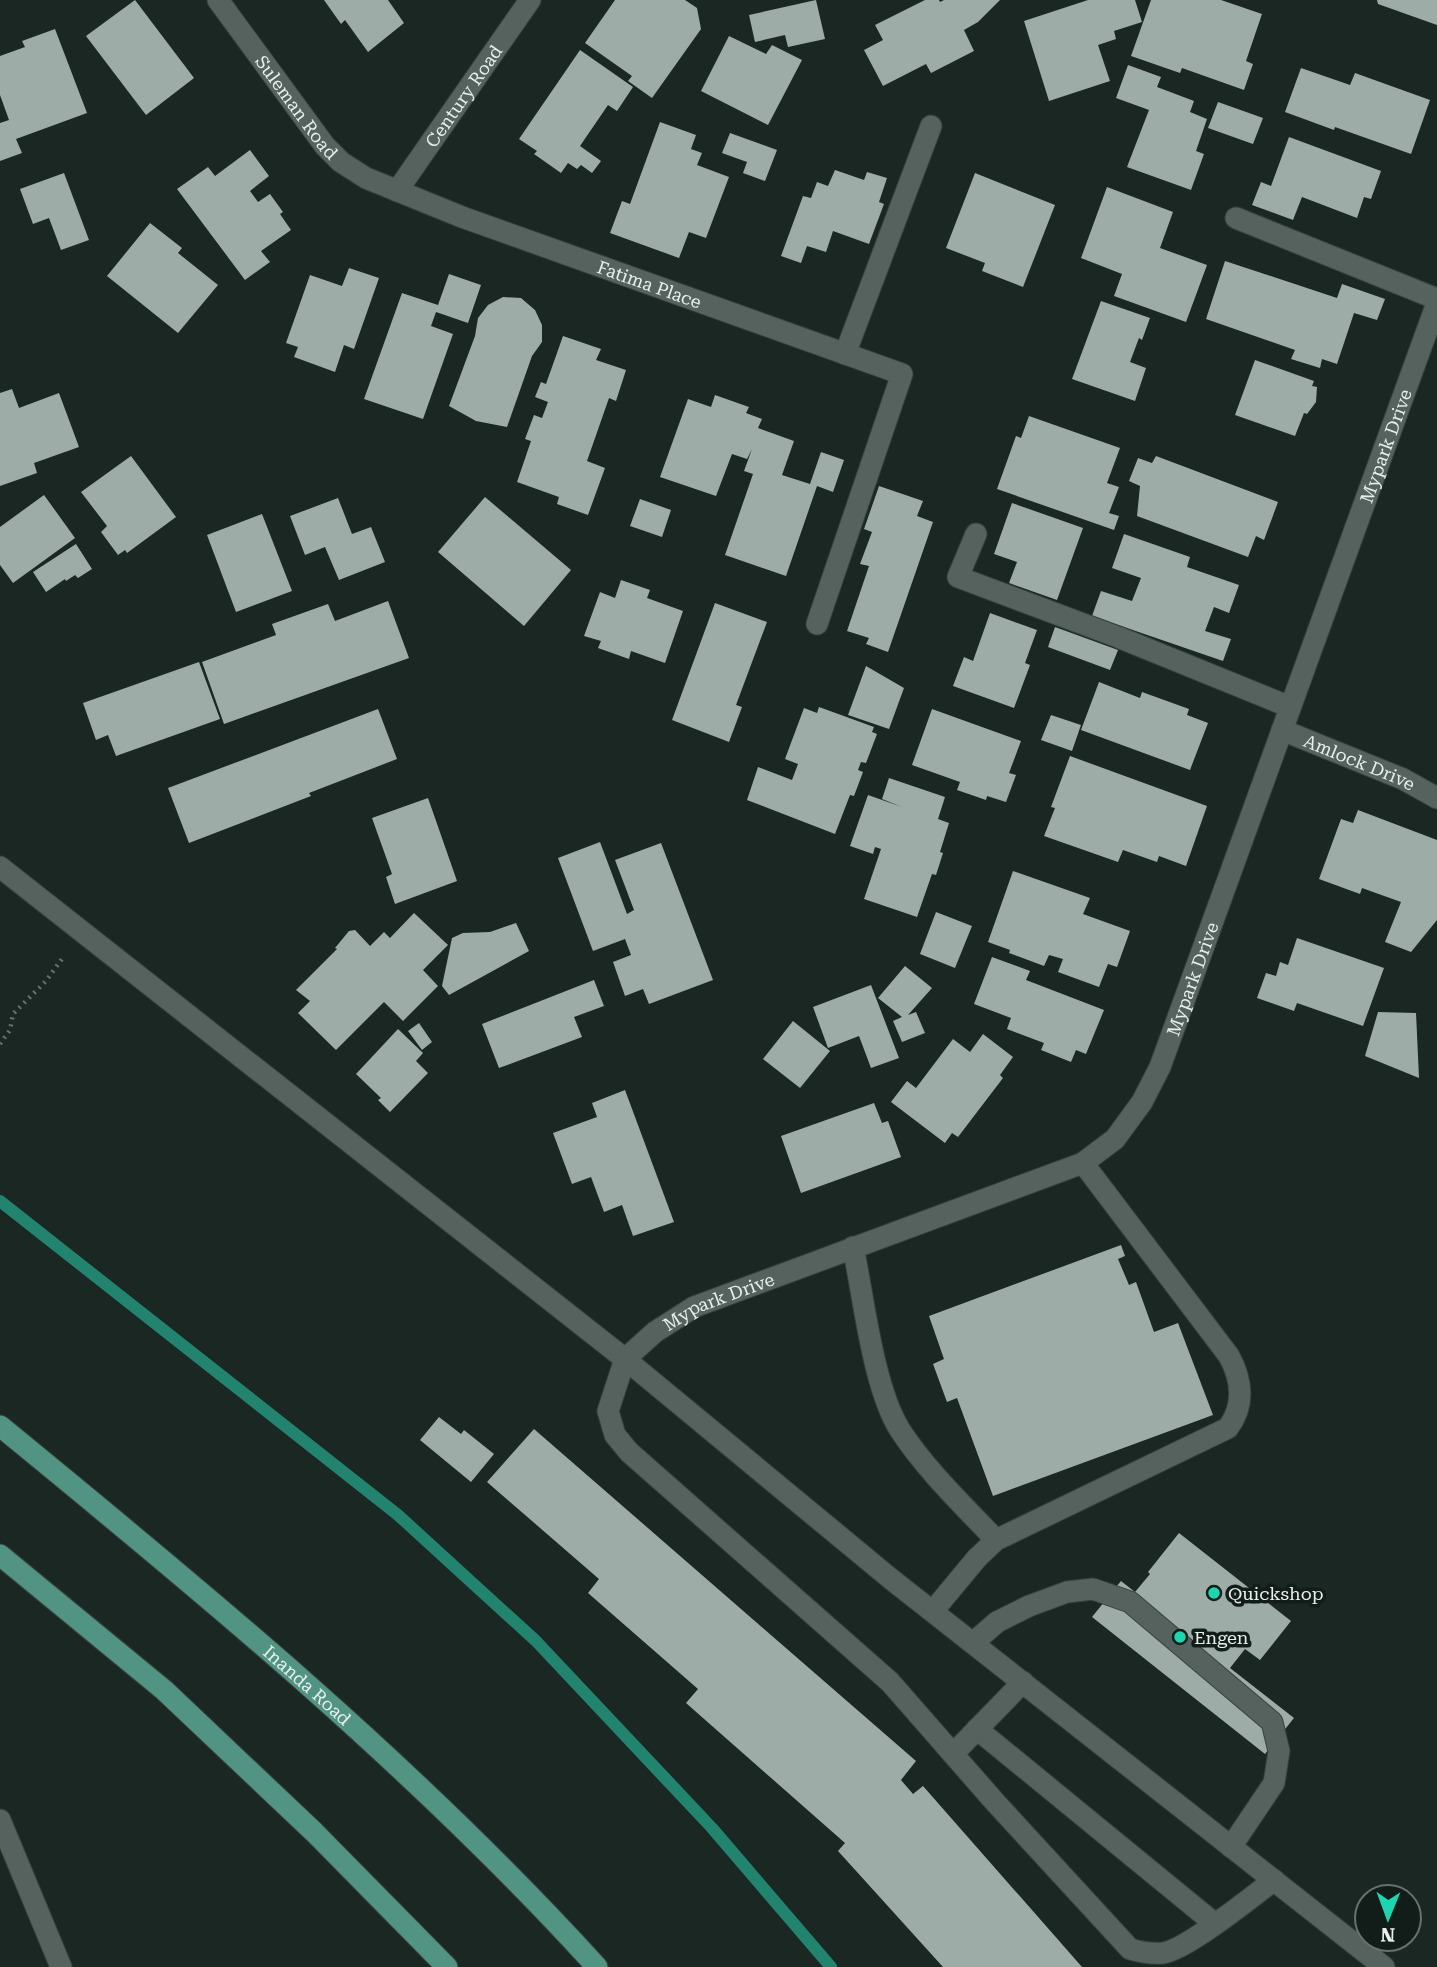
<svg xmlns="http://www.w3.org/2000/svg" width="1437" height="1967" viewBox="0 0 1437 1967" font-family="'Roboto Serif',serif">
  <rect width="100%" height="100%" fill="#1b2723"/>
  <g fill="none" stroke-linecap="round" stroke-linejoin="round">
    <!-- stream -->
    <polyline stroke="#22846f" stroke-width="12" points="0,1201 398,1515 536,1641 712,1828 831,1967"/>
  </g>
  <!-- building -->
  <g fill="#9eaca8">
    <polygon points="135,0 194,78 146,115 86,36"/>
    <polygon points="324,0 388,0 404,23 368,52 345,20 341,24"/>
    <polygon points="615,0 685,0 697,8 701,29 652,98 628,81 632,76 585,43"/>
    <polygon points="816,0 825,39 788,47 785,35 755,42 749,15"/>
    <polygon points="925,0 939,0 940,2 944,0 1000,0 978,22 964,30 974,51 931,73 926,64 883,86 864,50 883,40 875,25"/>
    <polygon points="1088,0 1135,0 1142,22 1114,31 1116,39 1098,45 1110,81 1049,101 1024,21"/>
    <polygon points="1151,0 1221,0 1262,14 1246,61 1253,64 1244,90 1182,68 1180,73 1131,56"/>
    <polygon points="1377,0 1437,0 1437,25 1378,4"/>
    <polygon points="55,29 87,113 16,139 22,153 0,161 0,123 9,120 0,95 0,56 25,47 22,41"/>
    <polygon points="729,36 766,54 772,45 802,60 768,125 701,91"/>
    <polygon points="580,50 633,87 617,111 608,105 580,146 601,161 592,173 581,165 577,169 568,163 561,173 534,154 537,151 519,139"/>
    <polygon points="1128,65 1161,77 1157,87 1194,101 1190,112 1207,119 1196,151 1204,154 1191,190 1127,167 1149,110 1116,98"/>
    <polygon points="1301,68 1350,85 1355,73 1430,100 1411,154 1335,127 1334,130 1285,112"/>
    <polygon points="1218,102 1263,118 1253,144 1208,128"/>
    <polygon points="660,122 696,135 691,149 702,153 697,165 729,177 706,238 689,232 679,258 610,233 622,201 630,204"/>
    <polygon points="730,133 777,150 765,181 743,173 747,162 722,153"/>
    <polygon points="1289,137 1381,171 1371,199 1364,197 1357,218 1302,197 1293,220 1252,205 1261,182 1271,186"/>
    <polygon points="250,150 269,176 250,191 258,202 270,194 283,212 280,214 291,230 261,251 270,262 245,280 177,189 208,167 215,176"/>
    <polygon points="835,170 864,180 867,172 887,178 879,202 884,204 869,244 833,231 826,252 807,246 801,263 781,256 803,196 811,198 817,182 828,186"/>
    <polygon points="64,173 89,240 61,250 49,218 33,224 20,189"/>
    <polygon points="975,173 1055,205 1023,287 982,271 985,263 946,248"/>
    <polygon points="1107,187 1173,212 1160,248 1207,265 1186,322 1114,296 1122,274 1081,258"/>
    <polygon points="150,223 182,248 178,253 218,285 178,333 107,276"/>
    <polygon points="1225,261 1337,298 1342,284 1385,299 1377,320 1354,313 1337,364 1322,359 1320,368 1291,359 1295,350 1206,319"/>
    <polygon points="349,268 379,278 354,349 344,345 335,372 294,357 298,347 286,343 310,275 342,286"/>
    <polygon points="449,274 481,285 468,323 436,312 431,326 453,334 423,419 364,399 402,293 438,305"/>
    <polygon points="503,297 521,298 535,310 542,325 542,342 532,356 507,427 476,421 449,406 475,336 478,318 488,305"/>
    <polygon points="1101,301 1150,318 1142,340 1139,338 1130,362 1146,368 1135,401 1072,379"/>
    <polygon points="563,336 601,349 596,360 626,370 616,401 609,398 587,461 605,468 588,515 557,504 559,497 517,482 531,441 525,439 534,415 542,418 548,402 535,397 541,382 546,384"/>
    <polygon points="1255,360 1314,381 1312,386 1317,387 1316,402 1307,414 1304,413 1295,436 1235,415"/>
    <polygon points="12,389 19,408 59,393 79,447 34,463 37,473 0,486 0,393"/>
    <polygon points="715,395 749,407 746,413 762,419 758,428 794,441 782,475 810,484 821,452 844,460 833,492 817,486 786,576 725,555 753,474 744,471 752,449 747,459 732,454 716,496 660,477 688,399 711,407"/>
    <polygon points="1029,416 1120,448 1107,483 1119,487 1109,513 1119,516 1114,530 997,489 1016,436 1021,438"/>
    <polygon points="131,456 176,517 127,553 125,550 118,555 101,532 107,526 81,492"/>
    <polygon points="1156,456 1278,502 1264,540 1256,536 1248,557 1137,516 1140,486 1129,481 1138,458 1152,463"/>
    <polygon points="879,486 923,501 917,516 933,522 888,652 866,644 869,638 847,631 869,566 860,564 872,532 864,529"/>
    <polygon points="44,495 75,538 13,583 0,565 0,527"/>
    <polygon points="485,497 571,570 524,626 438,552"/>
    <polygon points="338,498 352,534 371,527 385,562 339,580 325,547 305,555 290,516"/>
    <polygon points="640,499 671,510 662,537 630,526"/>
    <polygon points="1012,503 1083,528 1057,600 1009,583 1017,562 994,554"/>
    <polygon points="262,514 292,591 236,612 207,535"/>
    <polygon points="1124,534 1190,557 1187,567 1239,585 1229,613 1214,607 1205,631 1231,639 1223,661 1092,616 1101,591 1132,601 1141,578 1112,568"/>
    <polygon points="76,544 92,569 78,578 75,575 66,581 65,579 46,592 33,572"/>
    <polygon points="621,580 650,590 647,598 683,611 665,663 631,651 629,659 598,648 601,641 584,636 600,592 615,598"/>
    <polygon points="388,601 409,658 224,724 202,662 276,635 272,624 328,604 335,621"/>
    <polygon points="715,603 767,622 736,705 742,707 729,742 672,720"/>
    <polygon points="990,613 1037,630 1025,663 1030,665 1014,708 953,686 964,657 973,661"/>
    <polygon points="1055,627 1118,650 1110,670 1048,647"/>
    <polygon points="199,662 220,719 116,756 108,735 96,740 83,703"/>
    <polygon points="866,666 904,688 889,729 848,715"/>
    <polygon points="1099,682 1140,698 1142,692 1189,709 1187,715 1208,723 1190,770 1081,730"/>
    <polygon points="819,707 874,727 872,732 877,734 866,763 861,762 858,770 863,772 854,796 850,795 835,834 747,800 758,767 792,780 798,764 785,759 804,708 817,713"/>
    <polygon points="378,709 397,759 309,793 311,796 189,843 168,788"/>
    <polygon points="932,709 1021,741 1009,773 1016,775 1006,802 987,796 986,800 957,790 960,782 912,765"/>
    <polygon points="1051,715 1081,725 1072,751 1041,740"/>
    <polygon points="1070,756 1207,806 1186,866 1159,856 1157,862 1123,850 1118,862 1044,836 1055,808 1051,807"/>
    <polygon points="889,778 945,797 938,819 949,823 940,852 943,853 936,875 932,874 917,917 864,899 881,849 875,847 873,854 850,846 868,795 902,807 882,799"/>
    <polygon points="428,798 457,881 395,904 386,877 392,874 372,818"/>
    <polygon points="1358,810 1437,840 1437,920 1411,952 1385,942 1401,902 1362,888 1360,894 1319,879 1341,819 1353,823"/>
    <polygon points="600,842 627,914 634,910 615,860 661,843 713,980 649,1004 643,989 625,996 613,962 631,955 625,939 593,951 558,858"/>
    <polygon points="1013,871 1090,898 1083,914 1130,931 1117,967 1108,964 1099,987 1058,972 1063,959 1049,955 1044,966 1009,953 1010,950 988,942"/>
    <polygon points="936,912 972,926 955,968 920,954"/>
    <polygon points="414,913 448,945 423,970 438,986 403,1021 384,1002 336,1050 298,1013 310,1001 296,990 337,949 335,948 349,931 355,930 370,946 384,932 390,938"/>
    <polygon points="516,923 529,951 449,995 442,986 452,938 463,933 490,932"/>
    <polygon points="1297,938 1384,968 1363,1026 1297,1003 1294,1011 1257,998 1266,973 1276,976 1280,962 1288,965"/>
    <polygon points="992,957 1030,971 1026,980 1104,1010 1086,1054 1076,1050 1071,1062 1041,1050 1044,1043 1007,1029 1011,1018 974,1004"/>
    <polygon points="905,966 932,988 908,1015 916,1012 925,1033 902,1042 893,1021 902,1017 878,998"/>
    <polygon points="594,980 604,1006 574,1017 582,1037 499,1068 482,1024"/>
    <polygon points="871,985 899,1058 871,1068 859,1036 828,1048 813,1007"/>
    <polygon points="1378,1012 1416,1013 1419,1078 1365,1056"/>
    <polygon points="793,1021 830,1051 800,1088 763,1059"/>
    <polygon points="419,1023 432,1042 422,1050 408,1031"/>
    <polygon points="398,1029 423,1053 416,1061 428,1073 390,1112 378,1100 381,1098 356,1074"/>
    <polygon points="983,1034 1013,1057 1000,1075 1003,1078 958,1137 952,1133 945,1143 891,1102 907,1081 916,1088 953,1039 970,1052"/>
    <polygon points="625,1090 674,1222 633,1236 622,1205 604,1212 591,1177 572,1184 553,1133 597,1117 592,1103"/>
    <polygon points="874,1103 882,1123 888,1121 901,1157 801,1193 781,1136"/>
    <polygon points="1121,1245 1125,1256 1118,1259 1129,1285 1136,1282 1154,1332 1178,1323 1213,1415 993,1496 957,1398 947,1402 933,1364 944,1359 929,1316"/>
    <polygon points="439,1417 461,1434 464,1430 494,1454 471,1482 420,1440"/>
    <polygon points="534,1429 916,1761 901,1780 913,1794 923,1786 1082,1967 943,1967 838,1851 845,1843 686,1703 698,1689 588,1593 599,1579 487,1482"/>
    <polygon points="1179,1533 1291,1621 1260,1660 1245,1649 1230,1668 1294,1718 1265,1754 1092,1617 1121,1581 1135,1592 1150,1574 1148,1572"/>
  </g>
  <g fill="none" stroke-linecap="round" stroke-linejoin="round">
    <defs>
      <g id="minor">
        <path id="s1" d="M218,0L325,146L341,162L366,178L462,217L902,374L817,624"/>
        <path id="s2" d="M397,191L530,0"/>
        <polyline points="1236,218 1437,299"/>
        <polyline points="845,354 931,126"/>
        <polyline points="976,534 958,577 1118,637 1290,707"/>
        <path id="s3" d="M1282,730L1403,779L1437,798"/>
        <polyline points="0,867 625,1359 891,1579 1384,1967"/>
        <path d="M853,1247C864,1299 873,1387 900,1430C926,1470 963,1505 996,1540"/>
        <path d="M933,1611L977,1558L996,1540L1228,1428C1245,1405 1242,1380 1229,1356L1083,1163"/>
        <polyline points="973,1643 997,1622 1029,1606 1067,1592 1093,1589 1130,1602 1272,1722 1279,1751 1274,1783 1231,1847"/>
        <polyline points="977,1729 1214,1923"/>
        <polyline points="953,1754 1023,1682"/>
        <polyline points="0,1820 61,1967"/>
        <path id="s4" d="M1274,1880C1252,1897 1186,1950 1163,1953C1152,1954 1140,1952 1130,1949L994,1801L890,1682L629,1452L615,1435L608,1411L625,1359L655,1332L694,1307L1083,1163L1115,1139L1142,1102L1160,1067L1437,303"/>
      </g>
      <g id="major">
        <path id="s5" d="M0,1426C208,1596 416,1768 597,1967"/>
        <polyline points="0,1555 164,1690 314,1832 447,1967"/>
      </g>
    </defs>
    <!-- minor casing -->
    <use href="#minor" stroke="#38413e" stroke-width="23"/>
    <!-- major casing -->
    <use href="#major" stroke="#38413e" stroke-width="23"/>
    <!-- path -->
    <polyline stroke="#66706d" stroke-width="4.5" stroke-dasharray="2 5" stroke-linecap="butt" points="0,1044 10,1030 13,1014 46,981 64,956"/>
    <!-- minor -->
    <use href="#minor" stroke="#55625e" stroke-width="21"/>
    <!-- major -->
    <use href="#major" stroke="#519483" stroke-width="21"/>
  </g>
  <!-- markers -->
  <g fill="#1dd5b1" stroke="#121d1a" stroke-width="2.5">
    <circle cx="1214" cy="1593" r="7"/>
    <circle cx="1180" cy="1637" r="7"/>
  </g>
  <g text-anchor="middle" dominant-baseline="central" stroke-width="7" stroke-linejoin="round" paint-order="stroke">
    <!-- street labels -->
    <g font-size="18" fill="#e7efec" stroke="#121d1a">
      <text stroke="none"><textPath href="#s2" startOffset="116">Century Road</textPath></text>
      <text stroke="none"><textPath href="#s1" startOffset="133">Suleman Road</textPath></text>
      <text stroke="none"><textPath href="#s1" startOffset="536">Fatima Place</textPath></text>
      <text stroke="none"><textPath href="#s4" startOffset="2263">Mypark Drive</textPath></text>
      <text stroke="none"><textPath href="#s3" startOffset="84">Amlock Drive</textPath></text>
      <text stroke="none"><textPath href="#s4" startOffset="1696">Mypark Drive</textPath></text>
      <text stroke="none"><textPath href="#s4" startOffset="1087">Mypark Drive</textPath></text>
      <text stroke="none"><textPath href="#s5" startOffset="402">Inanda Road</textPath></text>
    </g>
    <!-- poi labels -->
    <g font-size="18" fill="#e7efec" stroke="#121d1a" text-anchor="start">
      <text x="1228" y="1593">Quickshop</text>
      <text x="1194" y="1637">Engen</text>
    </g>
  </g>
  <!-- north arrow -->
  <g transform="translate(1388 1918) rotate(181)"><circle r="33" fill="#121d1a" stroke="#67716e" stroke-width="2"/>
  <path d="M0-5L12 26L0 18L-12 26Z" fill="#1dd5b1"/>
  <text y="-10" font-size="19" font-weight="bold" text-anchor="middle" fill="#e7efec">N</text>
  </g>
</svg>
